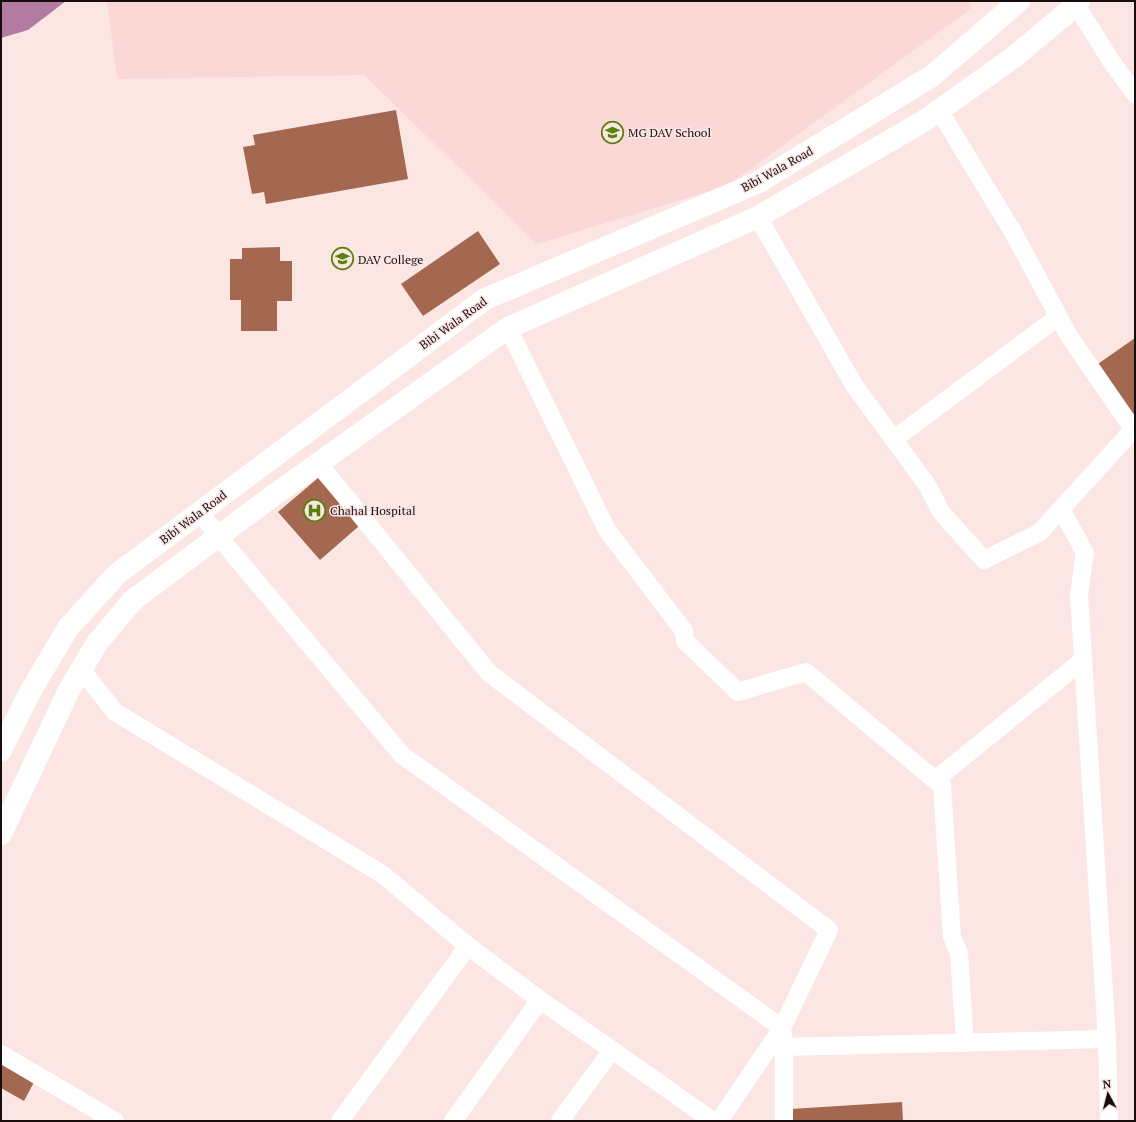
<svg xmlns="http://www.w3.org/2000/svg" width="1136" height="1122" viewBox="0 0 1136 1122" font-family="'PT Serif',serif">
  <rect width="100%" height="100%" fill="#fbe6e4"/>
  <!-- built -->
  <polygon fill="#fbd8d6" points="107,1 969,1 972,8 727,186 537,244 364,75 117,79"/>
  <!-- water -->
  <polygon fill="#b37ba1" points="1,1 66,1 28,30 1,38"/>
  <!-- building -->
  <g fill="#a3684f">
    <polygon points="396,110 408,179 266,204 264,192 252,194 243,147 255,145 253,135"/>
    <polygon points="478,231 500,264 423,316 401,284"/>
    <polygon points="280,247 280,261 292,261 292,301 277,301 277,331 241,331 241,300 230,300 230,259 242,259 242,248"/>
    <polygon points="1135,338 1135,416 1095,366"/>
    <polygon points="318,478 359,526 320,560 278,512"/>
    <polygon points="1,1064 34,1082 24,1101 1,1088"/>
    <polygon points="902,1102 903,1121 792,1121 791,1109"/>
  </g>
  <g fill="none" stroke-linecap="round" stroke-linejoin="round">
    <!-- street -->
    <g stroke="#fff" stroke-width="18">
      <polyline points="1072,1 1076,5 1111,61 1135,94"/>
      <polyline points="939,110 1013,232 1069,336 1135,432"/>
      <polyline points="758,217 854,385 927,485 941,512 984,560 1039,533 1133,430"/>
      <polyline points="508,328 607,530 684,631 685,641 738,692 806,672 942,786 952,937 959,953 965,1043"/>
      <polyline points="894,439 1058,317"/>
      <polyline points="318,463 489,673 829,930 782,1028 719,1121"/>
      <polyline points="1061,509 1085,553 1079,595 1107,1039 1109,1121"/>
      <polyline points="200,512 218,536 402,755 782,1028 784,1047 784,1121"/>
      <polyline points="81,669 115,712 382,874 468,946 540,1000 612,1050"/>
      <polyline points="935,780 1083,660"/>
      <polyline points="784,1047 1107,1039"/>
      <polyline points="1,1054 115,1121"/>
      <polyline points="340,1121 468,946"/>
      <polyline points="453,1121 540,1000"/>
      <polyline points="560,1121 612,1050 713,1121"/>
    </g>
    <!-- highway -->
    <g stroke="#fff" stroke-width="22">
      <polyline points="1,750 30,692 68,628 117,574 485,299 757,183 932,76 1019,1"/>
      <polyline points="1,834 69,690 97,643 133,600 274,495 508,328 758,217 924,121 1014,57 1076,5 1079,1"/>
    </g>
  </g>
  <!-- icons -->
  <defs>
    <symbol id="school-ring" viewBox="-11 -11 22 22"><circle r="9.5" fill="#fbe6e4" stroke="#56820c" stroke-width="1.5"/><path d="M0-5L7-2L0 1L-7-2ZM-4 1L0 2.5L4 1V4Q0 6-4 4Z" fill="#56820c"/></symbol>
    <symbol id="university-ring" viewBox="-11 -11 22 22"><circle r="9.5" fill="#fbe6e4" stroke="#56820c" stroke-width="1.5"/><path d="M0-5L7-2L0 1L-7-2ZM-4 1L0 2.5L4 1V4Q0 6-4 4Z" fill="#56820c"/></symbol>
    <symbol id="hospital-ring" viewBox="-11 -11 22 22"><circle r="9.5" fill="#fbe6e4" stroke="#56820c" stroke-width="1.5"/><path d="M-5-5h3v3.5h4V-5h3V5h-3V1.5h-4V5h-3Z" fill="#56820c"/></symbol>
  </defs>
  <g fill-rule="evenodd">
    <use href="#school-ring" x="600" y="120" width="25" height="25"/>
    <use href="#university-ring" x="330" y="246" width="25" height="25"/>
    <use href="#hospital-ring" x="302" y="498" width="25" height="25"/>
  </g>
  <g text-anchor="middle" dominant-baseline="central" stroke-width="3" stroke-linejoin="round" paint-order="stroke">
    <!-- poi labels -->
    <g font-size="12" fill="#180d0d" stroke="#fbe6e4" text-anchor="start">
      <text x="628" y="132">MG DAV School</text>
      <text x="358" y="259">DAV College</text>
      <text x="330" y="510">Chahal Hospital</text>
    </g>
    <!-- street labels -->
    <g font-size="12" fill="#180d0d" stroke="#fbe6e4">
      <text transform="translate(777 169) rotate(-29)">Bibi Wala Road</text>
      <text transform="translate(453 323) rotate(-36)">Bibi Wala Road</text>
      <text transform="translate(193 517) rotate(-37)">Bibi Wala Road</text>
    </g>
  </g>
  <!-- border -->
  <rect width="1136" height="1122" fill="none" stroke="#180d0d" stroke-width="4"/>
  <!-- north arrow -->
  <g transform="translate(1108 1094) rotate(353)" stroke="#fbe6e4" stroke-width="3" paint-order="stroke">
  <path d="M0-3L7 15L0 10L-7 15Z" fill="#180d0d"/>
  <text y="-6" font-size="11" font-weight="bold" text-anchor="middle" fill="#180d0d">N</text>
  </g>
</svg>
